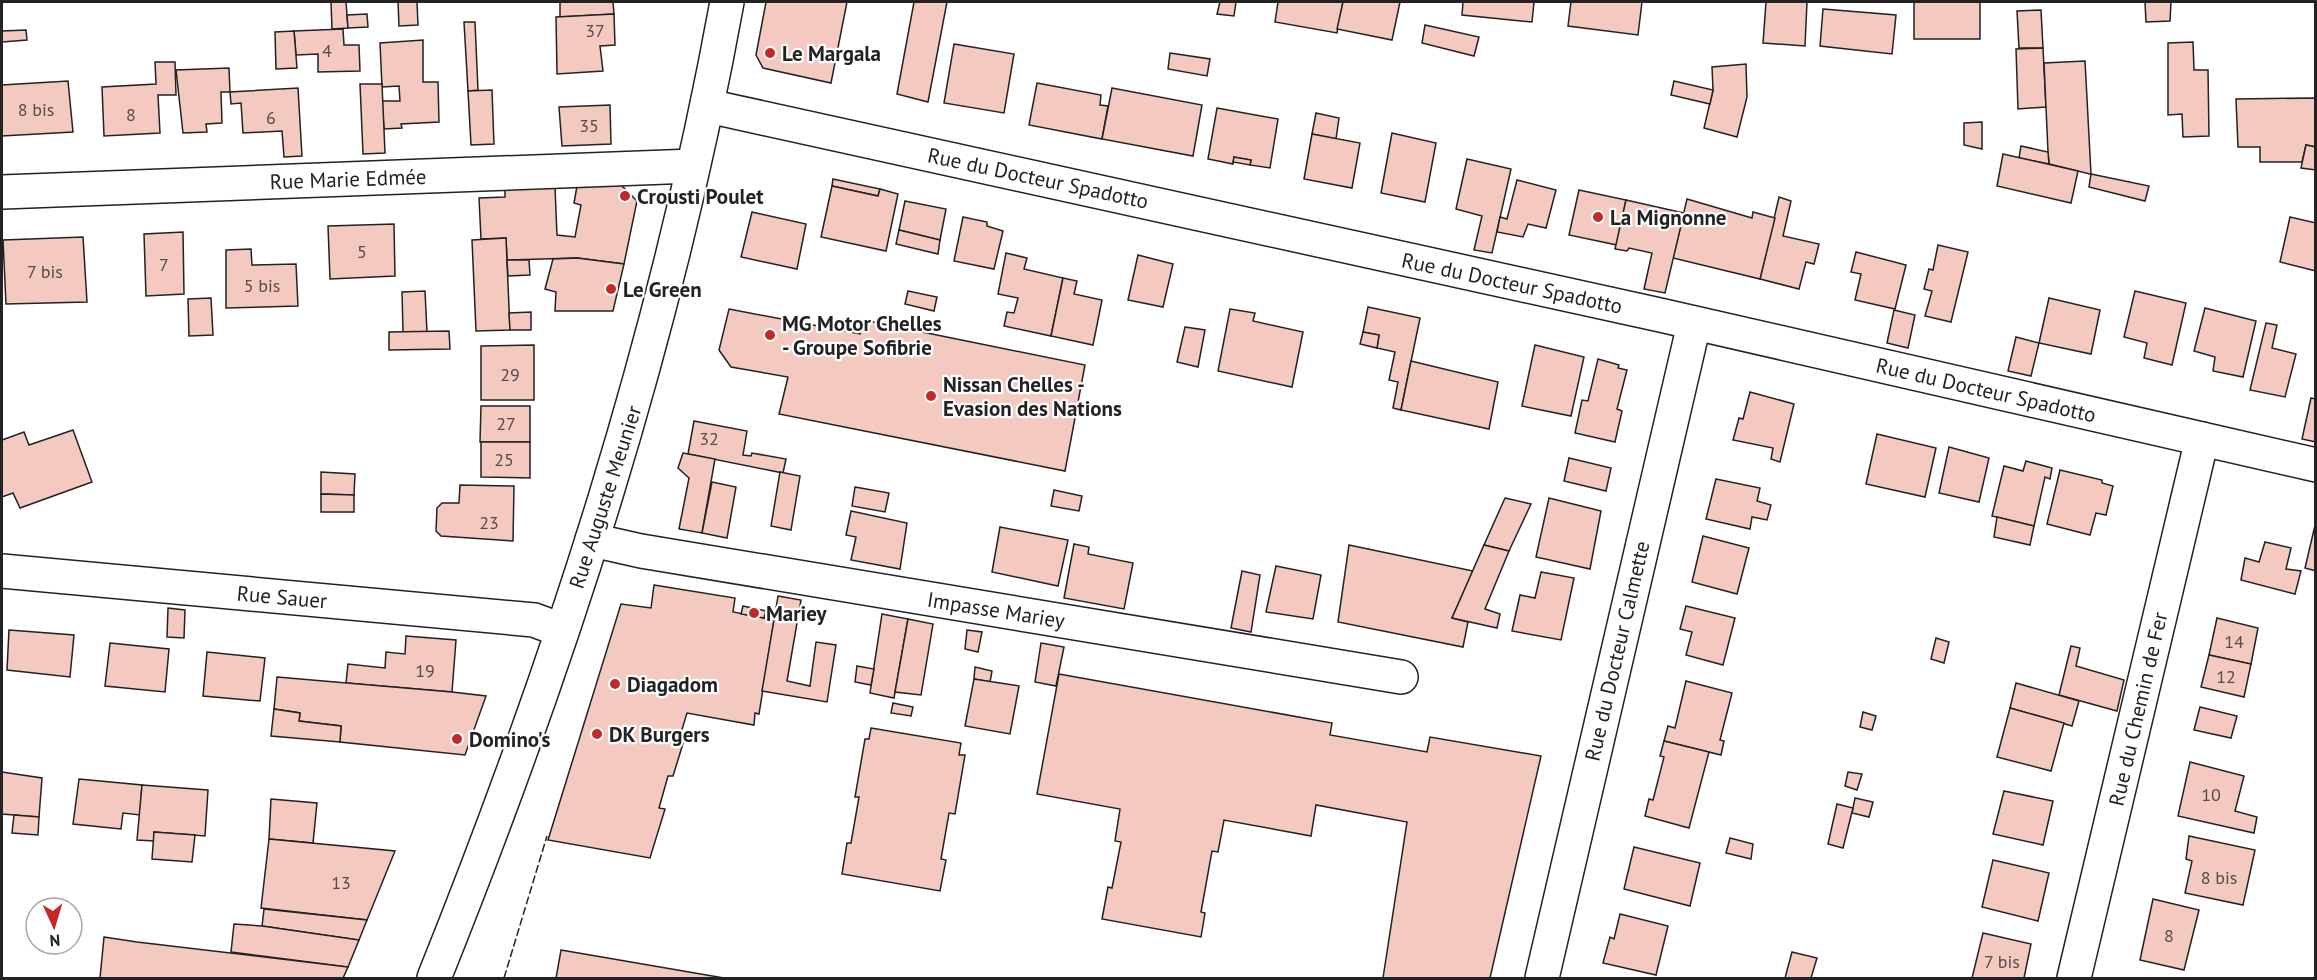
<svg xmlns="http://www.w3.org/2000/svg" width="2317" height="980" viewBox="0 0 2317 980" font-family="'PT Sans',sans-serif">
  <rect width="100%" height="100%" fill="#fff"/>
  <!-- building -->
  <g fill="#f3c9c0" stroke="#222" stroke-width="1.5">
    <polygon points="331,2 346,2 348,28 332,29"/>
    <polygon points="398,2 417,2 418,25 399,26"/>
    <polygon points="560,2 613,2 614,14 560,17"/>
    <polygon points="766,2 847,2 831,83 763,68 756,55"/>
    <polygon points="914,2 947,2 928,102 897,94"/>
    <polygon points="1220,2 1236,2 1234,16 1217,14"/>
    <polygon points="1278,2 1343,2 1337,33 1275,22"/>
    <polygon points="1343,2 1400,2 1392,40 1337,29"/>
    <polygon points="1463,2 1534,2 1532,22 1462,15"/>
    <polygon points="1571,2 1642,2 1638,35 1568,26"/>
    <polygon points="1766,2 1807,2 1805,46 1763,43"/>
    <rect x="1914" y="2" width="66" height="37"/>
    <polygon points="2145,2 2171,2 2170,21 2146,22"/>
    <polygon points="1823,9 1896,15 1892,54 1820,46"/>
    <polygon points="2041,10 2043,48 2019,48 2017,11"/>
    <polygon points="367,14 368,27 348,28 347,15"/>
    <polygon points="614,14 615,45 600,46 603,71 557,74 556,17"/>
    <polygon points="464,22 475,22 478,90 468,91"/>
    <polygon points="1425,25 1479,37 1474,56 1422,43"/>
    <polygon points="343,29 344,45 359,45 360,71 318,72 318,54 296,55 294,31"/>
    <polygon points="26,30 27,40 2,42 2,31"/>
    <polygon points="294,31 297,68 276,69 275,32"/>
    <polygon points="423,40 423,82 438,82 439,122 401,124 402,128 384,129 382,101 400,101 399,86 382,87 380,43"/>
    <polygon points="2193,42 2194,70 2208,70 2209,136 2183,137 2182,114 2168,115 2168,43"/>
    <polygon points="954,44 1014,54 1004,113 944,103"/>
    <polygon points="2043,48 2046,107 2018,109 2016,49"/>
    <polygon points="1170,53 1210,59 1207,76 1168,69"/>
    <polygon points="2085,61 2091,174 2090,174 2049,164 2048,152 2044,63"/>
    <polygon points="155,62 175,62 176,95 158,95 160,133 104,136 102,87 156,84"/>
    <polygon points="1746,64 1747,97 1737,137 1704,128 1713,90 1712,67"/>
    <polygon points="229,68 230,92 221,92 222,123 206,124 207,132 183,133 176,70"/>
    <polygon points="68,81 73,132 2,136 2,85"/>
    <polygon points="1674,81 1713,90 1710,104 1671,95"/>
    <polygon points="1037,83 1101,95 1100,105 1108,106 1102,139 1029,125"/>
    <polygon points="360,84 382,84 385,153 363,154"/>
    <polygon points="298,88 302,156 284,157 282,131 243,133 241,103 231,104 230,92"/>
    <polygon points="1112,88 1202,105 1193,156 1102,139"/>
    <polygon points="492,90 494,144 471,145 468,91"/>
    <polygon points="2316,98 2316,147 2306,145 2302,162 2260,162 2260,147 2238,147 2236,99"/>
    <polygon points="610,105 611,144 562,146 559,107"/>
    <polygon points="1217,108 1278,119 1270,168 1250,165 1251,160 1234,157 1233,164 1208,159"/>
    <polygon points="1316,113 1339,118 1336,139 1312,134"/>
    <polygon points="1982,122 1982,149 1964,145 1964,123"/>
    <polygon points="1392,133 1436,143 1425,202 1381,193"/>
    <polygon points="1312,134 1360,143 1352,188 1304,179"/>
    <polygon points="2306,145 2316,147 2316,170 2301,168"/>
    <polygon points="2021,146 2048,152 2049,164 2019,158"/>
    <polygon points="2003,154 2078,171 2071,203 1997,186"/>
    <polygon points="1234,157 1251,160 1250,165 1233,162"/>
    <polygon points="1467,159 1511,169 1492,253 1474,250 1482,216 1456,209"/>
    <polygon points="2091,174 2149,186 2145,201 2089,187"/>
    <polygon points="833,179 880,189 878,196 832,186"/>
    <polygon points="1517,180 1556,190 1546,228 1528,224 1523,237 1497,232 1500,217 1507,219"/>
    <polygon points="621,185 637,201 624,264 577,258 507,260 506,238 481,239 479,198 505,197 505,189 555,187 557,235 575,237 581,205 574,203 577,186"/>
    <polygon points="832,186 878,196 880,189 898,194 886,251 821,237"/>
    <polygon points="1579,190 1626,200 1617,245 1569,235"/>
    <polygon points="1779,197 1791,201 1783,236 1819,244 1814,264 1806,262 1799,289 1760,279"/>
    <polygon points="1687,199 1752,218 1753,212 1775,218 1760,279 1673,258"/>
    <polygon points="1626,200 1684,213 1665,293 1644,289 1652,253 1629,248 1627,251 1615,249"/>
    <polygon points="905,201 946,209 940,240 899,230"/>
    <polygon points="752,212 806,224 797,269 741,257"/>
    <polygon points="963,217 987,222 987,226 1003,231 994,269 954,261"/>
    <polygon points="2290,217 2316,223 2316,271 2280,262"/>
    <polygon points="394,224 395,276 330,279 328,226"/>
    <polygon points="899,230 940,240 938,254 896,244"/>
    <polygon points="183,232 184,294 146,296 144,234"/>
    <polygon points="83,237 87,302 6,304 3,240"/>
    <polygon points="506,238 510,330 476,331 472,240"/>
    <polygon points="1938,245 1968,252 1951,322 1925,316 1932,291 1924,289 1929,269 1933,270"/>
    <polygon points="251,249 252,265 296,264 298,306 226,308 226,250"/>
    <polygon points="1856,252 1906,265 1895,309 1855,300 1861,274 1851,272"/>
    <polygon points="1006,253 1027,258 1024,269 1063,278 1051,336 1004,326 1007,312 1014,313 1018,298 998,294"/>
    <polygon points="1138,255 1173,264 1163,307 1128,300"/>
    <polygon points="577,258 624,264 613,311 555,311 556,292 545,289 553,259"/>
    <polygon points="507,260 529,260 530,275 508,276"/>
    <polygon points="1063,278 1077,281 1074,294 1102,300 1093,345 1051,336"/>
    <polygon points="425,291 427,332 403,332 402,292"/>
    <polygon points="908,291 937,297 934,311 905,304"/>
    <polygon points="2135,291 2186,303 2172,365 2144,358 2147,343 2124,337"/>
    <polygon points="211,298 213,335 189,336 188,299"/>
    <polygon points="2049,298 2100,310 2091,354 2039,343"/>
    <polygon points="1368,307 1420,318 1401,410 1393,408 1398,382 1389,380 1395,352 1377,348 1379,335 1363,332"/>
    <polygon points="2205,308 2256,321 2243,377 2213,371 2215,357 2194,351"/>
    <polygon points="729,309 860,334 863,320 1085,365 1065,471 779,414 788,377 731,367 719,350"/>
    <polygon points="1230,309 1255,313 1253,321 1303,332 1292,387 1218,371"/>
    <polygon points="1894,310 1915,315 1908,348 1887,343"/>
    <polygon points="531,312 531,330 510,330 509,313"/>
    <polygon points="2266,323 2277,325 2272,348 2296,354 2285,397 2250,390"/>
    <polygon points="1185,327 1205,330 1198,367 1177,362"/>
    <polygon points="449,331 450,349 389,350 389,332"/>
    <polygon points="1363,332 1379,335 1377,348 1360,344"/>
    <polygon points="2016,337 2039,343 2031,376 2008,371"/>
    <polygon points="534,345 534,400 481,400 481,346"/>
    <polygon points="1535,345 1584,357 1571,416 1522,406"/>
    <polygon points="1598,359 1619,365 1618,368 1627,370 1617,409 1622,411 1615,442 1575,433 1582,400 1588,401"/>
    <polygon points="1411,361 1498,382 1489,429 1401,410"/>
    <polygon points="1750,392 1794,404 1780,462 1771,459 1773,448 1733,440 1739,418 1743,419"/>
    <polygon points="2311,398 2316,399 2316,442 2302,439"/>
    <polygon points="481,406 530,406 530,442 480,442"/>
    <polygon points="694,421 747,431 743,455 751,456 752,453 786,459 783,473 688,454"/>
    <polygon points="73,430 92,482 20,508 13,493 2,497 2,440 24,432 29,445"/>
    <polygon points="1877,434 1936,448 1925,497 1866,484"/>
    <polygon points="481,442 530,442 530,478 481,477"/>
    <polygon points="1949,447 1989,458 1979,502 1939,493"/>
    <polygon points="683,453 715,459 702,533 679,529 689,478 678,468"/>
    <polygon points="1569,458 1611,468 1606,491 1564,481"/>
    <polygon points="2026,461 2052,468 2050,479 2045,477 2034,526 1992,516 2004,466 2023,471"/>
    <polygon points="2060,470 2102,480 2102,483 2113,486 2106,515 2096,513 2090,535 2047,524"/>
    <polygon points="321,472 355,474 354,495 321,494"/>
    <polygon points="780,472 800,476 791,530 771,526"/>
    <polygon points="1716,479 1760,488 1757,501 1771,505 1767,520 1752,517 1750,529 1706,519"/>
    <polygon points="712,482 736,487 727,538 702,533"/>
    <polygon points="460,485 514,486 513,541 441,536 436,531 437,508 442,503 459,503"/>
    <polygon points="855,487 889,493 885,512 852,506"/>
    <polygon points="1054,490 1082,496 1079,511 1051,506"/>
    <polygon points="321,494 354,495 354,512 321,512"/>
    <polygon points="1505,498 1531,504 1509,551 1484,545"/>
    <polygon points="1549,498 1601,511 1590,569 1536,557"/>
    <polygon points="851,511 907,523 900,569 851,560 856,537 846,535"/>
    <polygon points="1997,517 2034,526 2030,545 1994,537"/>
    <polygon points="2316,521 2316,571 2305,568"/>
    <polygon points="1000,527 1068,540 1058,586 992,572"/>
    <polygon points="1703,536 1749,548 1737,594 1692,582"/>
    <polygon points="2265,542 2291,548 2286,569 2301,571 2295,594 2241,580 2245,558 2259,562"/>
    <polygon points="1074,544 1089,547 1088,554 1133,563 1124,609 1064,598"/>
    <polygon points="1349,545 1473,571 1452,618 1468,622 1463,647 1338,622"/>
    <polygon points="1484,545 1509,551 1485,609 1500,614 1497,628 1452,618"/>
    <polygon points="1276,566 1321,575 1313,619 1266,612"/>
    <polygon points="1242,571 1260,575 1251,632 1231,628"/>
    <polygon points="1541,572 1574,578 1561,640 1512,631 1520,595 1535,598"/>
    <polygon points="654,585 735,598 733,612 774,620 759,714 755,713 754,725 687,713 680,736 685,737 673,776 668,776 659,808 665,809 650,858 548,840 621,604 651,608"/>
    <polygon points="778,596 801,600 787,681 810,686 816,642 836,645 827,702 762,691"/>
    <polygon points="743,606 766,611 764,618 741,614"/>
    <polygon points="1686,606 1735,618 1723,665 1686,655 1692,632 1680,629"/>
    <polygon points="168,608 185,610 184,638 167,637"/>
    <polygon points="882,614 908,619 894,698 870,693"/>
    <polygon points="2217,618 2258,628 2251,664 2209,655"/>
    <polygon points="908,619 933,624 921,695 895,692"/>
    <polygon points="9,630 74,635 70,677 7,670"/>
    <polygon points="967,630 982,632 978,652 965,649"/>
    <polygon points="406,636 456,640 452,692 346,683 348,664 385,668 386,652 405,654"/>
    <polygon points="1936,638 1949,642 1944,663 1931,659"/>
    <polygon points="110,643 169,649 165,692 105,686"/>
    <polygon points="1041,643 1064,647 1056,686 1035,682"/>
    <polygon points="2071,646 2080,648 2076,666 2124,680 2117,711 2059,695"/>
    <polygon points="207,652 265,658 260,701 203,696"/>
    <polygon points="2209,655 2251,664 2244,697 2201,687"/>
    <polygon points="857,666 874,669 871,685 855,682"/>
    <polygon points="975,667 992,671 990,682 974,679"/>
    <polygon points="1059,674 1332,723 1330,735 1427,752 1430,737 1541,756 1490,978 1383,978 1407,822 1316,805 1311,836 1224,820 1218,852 1212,851 1201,912 1205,913 1201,937 1102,919 1108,887 1112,888 1121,842 1115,841 1120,809 1037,794"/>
    <polygon points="277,677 452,692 486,696 465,755 340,742 341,726 299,721 300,713 274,709"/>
    <polygon points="974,679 1019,686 1010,734 965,726"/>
    <polygon points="1686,681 1732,693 1720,740 1724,741 1721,755 1664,741 1668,726 1675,728"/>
    <polygon points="2016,683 2079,701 2072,726 2010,708"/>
    <polygon points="893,703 913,707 911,716 891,713"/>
    <polygon points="2200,707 2237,716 2231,738 2194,730"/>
    <polygon points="2010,708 2064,723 2051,771 1997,757"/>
    <polygon points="274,709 300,713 299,721 341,726 340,742 271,736"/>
    <polygon points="1863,712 1876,716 1872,730 1860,727"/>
    <polygon points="871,728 961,743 959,755 965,755 955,814 949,813 941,859 946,860 940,891 842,874 847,843 851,843 859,797 855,797 865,739 869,739"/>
    <polygon points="1664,741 1709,752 1689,828 1645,816 1649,799 1653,800 1664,757 1660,756"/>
    <polygon points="2190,762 2244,776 2235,811 2257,817 2254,833 2178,816"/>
    <polygon points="2,772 42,778 39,817 2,814"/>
    <polygon points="1848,772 1862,774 1857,790 1845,786"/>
    <polygon points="79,779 142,785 140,815 123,813 121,829 73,824"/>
    <polygon points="142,785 208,790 205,836 154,832 154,841 137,840"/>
    <polygon points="2004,791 2053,801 2043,845 1993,834"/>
    <polygon points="1855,798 1873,802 1869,817 1852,813"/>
    <polygon points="271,799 317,803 313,843 269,839"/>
    <polygon points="1837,804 1853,808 1843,848 1828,844"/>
    <polygon points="14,815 39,817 38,835 12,833"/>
    <polygon points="154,832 195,835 192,862 152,859"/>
    <polygon points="2189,836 2255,850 2243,905 2185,893 2192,861 2186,859"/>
    <polygon points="1730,838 1753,844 1751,859 1726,853"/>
    <polygon points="269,839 395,851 367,920 261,908"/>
    <polygon points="1634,847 1700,863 1690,906 1624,889"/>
    <polygon points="1993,860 2049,873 2038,921 1982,907"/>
    <polygon points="2153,899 2199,910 2184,970 2140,960"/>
    <polygon points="264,909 367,920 359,940 262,926"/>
    <polygon points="1620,914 1668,926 1656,975 1603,963 1610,937 1614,939"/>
    <polygon points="234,924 262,926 359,940 348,967 231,952"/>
    <polygon points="1983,933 2031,944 2024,978 1972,978"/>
    <polygon points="104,937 137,942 348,967 343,978 100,978"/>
    <polygon points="561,950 724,978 556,978"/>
    <polygon points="1792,952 1817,958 1811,978 1785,978"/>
  </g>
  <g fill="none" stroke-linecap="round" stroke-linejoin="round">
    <defs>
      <g id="street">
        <polyline points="708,106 1660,315 2316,465"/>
        <polyline points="2,192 693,166"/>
        <polyline points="592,540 641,551 1401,677"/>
        <polyline points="2,571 534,620 561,630"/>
        <polyline points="1542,978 1694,324"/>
        <polyline points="2074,978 2202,439"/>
      </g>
      <path id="primary" d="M434,978C561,662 666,338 727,2"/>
    </defs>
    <!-- street casing -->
    <use href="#street" stroke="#222" stroke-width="36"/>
    <!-- primary casing -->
    <use href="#primary" stroke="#222" stroke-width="36"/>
    <!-- street -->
    <use href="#street" stroke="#fff" stroke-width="33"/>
    <!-- primary -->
    <use href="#primary" stroke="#fff" stroke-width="33"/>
    <!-- fence -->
    <polyline stroke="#222" stroke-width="1.5" stroke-dasharray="8 3" stroke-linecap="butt" points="504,978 547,836"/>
  </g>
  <!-- markers -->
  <g fill="#c62828" stroke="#fff" stroke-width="2">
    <circle cx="770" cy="53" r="6"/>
    <circle cx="625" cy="196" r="6"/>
    <circle cx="1598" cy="217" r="6"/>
    <circle cx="611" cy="289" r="6"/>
    <circle cx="770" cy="335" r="6"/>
    <circle cx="931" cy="396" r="6"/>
    <circle cx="754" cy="613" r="6"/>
    <circle cx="615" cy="684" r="6"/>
    <circle cx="597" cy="734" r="6"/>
    <circle cx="457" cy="739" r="6"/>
  </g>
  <g text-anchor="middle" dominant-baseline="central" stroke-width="4.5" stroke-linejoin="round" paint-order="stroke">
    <!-- number labels -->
    <g font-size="18" fill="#564c4a">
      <text x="595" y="30">37</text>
      <text x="327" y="50">4</text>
      <text x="36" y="109">8 bis</text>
      <text x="131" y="114">8</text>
      <text x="271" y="117">6</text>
      <text x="589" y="125">35</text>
      <text x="362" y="251">5</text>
      <text x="164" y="264">7</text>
      <text x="45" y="271">7 bis</text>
      <text x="262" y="285">5 bis</text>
      <text x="510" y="374">29</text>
      <text x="506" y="423">27</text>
      <text x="709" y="438">32</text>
      <text x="504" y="459">25</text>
      <text x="489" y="522">23</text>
      <text x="2234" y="641">14</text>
      <text x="425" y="670">19</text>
      <text x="2226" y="676">12</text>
      <text x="2211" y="794">10</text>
      <text x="2219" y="877">8 bis</text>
      <text x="341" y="882">13</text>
      <text x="2169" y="935">8</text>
      <text x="2002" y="961">7 bis</text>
    </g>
    <!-- poi labels -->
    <g font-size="21" font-weight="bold" fill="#222" stroke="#fff" text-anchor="start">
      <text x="782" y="53">Le Margala</text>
      <text x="637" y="196">Crousti Poulet</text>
      <text x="1610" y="217">La Mignonne</text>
      <text x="623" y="289">Le Green</text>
      <text x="782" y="323">MG Motor Chelles<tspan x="782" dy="24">- Groupe Sofibrie</tspan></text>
      <text x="943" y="384">Nissan Chelles -<tspan x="943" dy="24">Evasion des Nations</tspan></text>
      <text x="766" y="613">Mariey</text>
      <text x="627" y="684">Diagadom</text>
      <text x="609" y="734">DK Burgers</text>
      <text x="469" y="739">Domino's</text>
    </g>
    <!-- street labels -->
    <g font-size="21" fill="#222" stroke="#fff">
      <text transform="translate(1038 178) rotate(12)">Rue du Docteur Spadotto</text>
      <text transform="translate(348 179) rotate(-2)">Rue Marie Edmée</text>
      <text transform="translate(1512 283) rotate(12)">Rue du Docteur Spadotto</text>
      <text transform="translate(1986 390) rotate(13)">Rue du Docteur Spadotto</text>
      <text transform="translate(605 497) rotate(-72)">Rue Auguste Meunier</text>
      <text transform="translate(282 597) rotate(5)">Rue Sauer</text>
      <text transform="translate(996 610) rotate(9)">Impasse Mariey</text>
      <text transform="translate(1617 651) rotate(-77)">Rue du Docteur Calmette</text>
      <text transform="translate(2138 709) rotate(-77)">Rue du Chemin de Fer</text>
    </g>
  </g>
  <!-- border -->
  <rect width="2317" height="980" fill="none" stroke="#222222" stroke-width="6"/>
  <!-- north arrow -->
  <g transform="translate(54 926) rotate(176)"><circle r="28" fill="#ffffff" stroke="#a7a7a7" stroke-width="1.5"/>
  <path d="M0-4.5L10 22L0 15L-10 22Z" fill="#c62828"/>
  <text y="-9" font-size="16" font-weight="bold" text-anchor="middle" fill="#222222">N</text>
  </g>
</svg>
